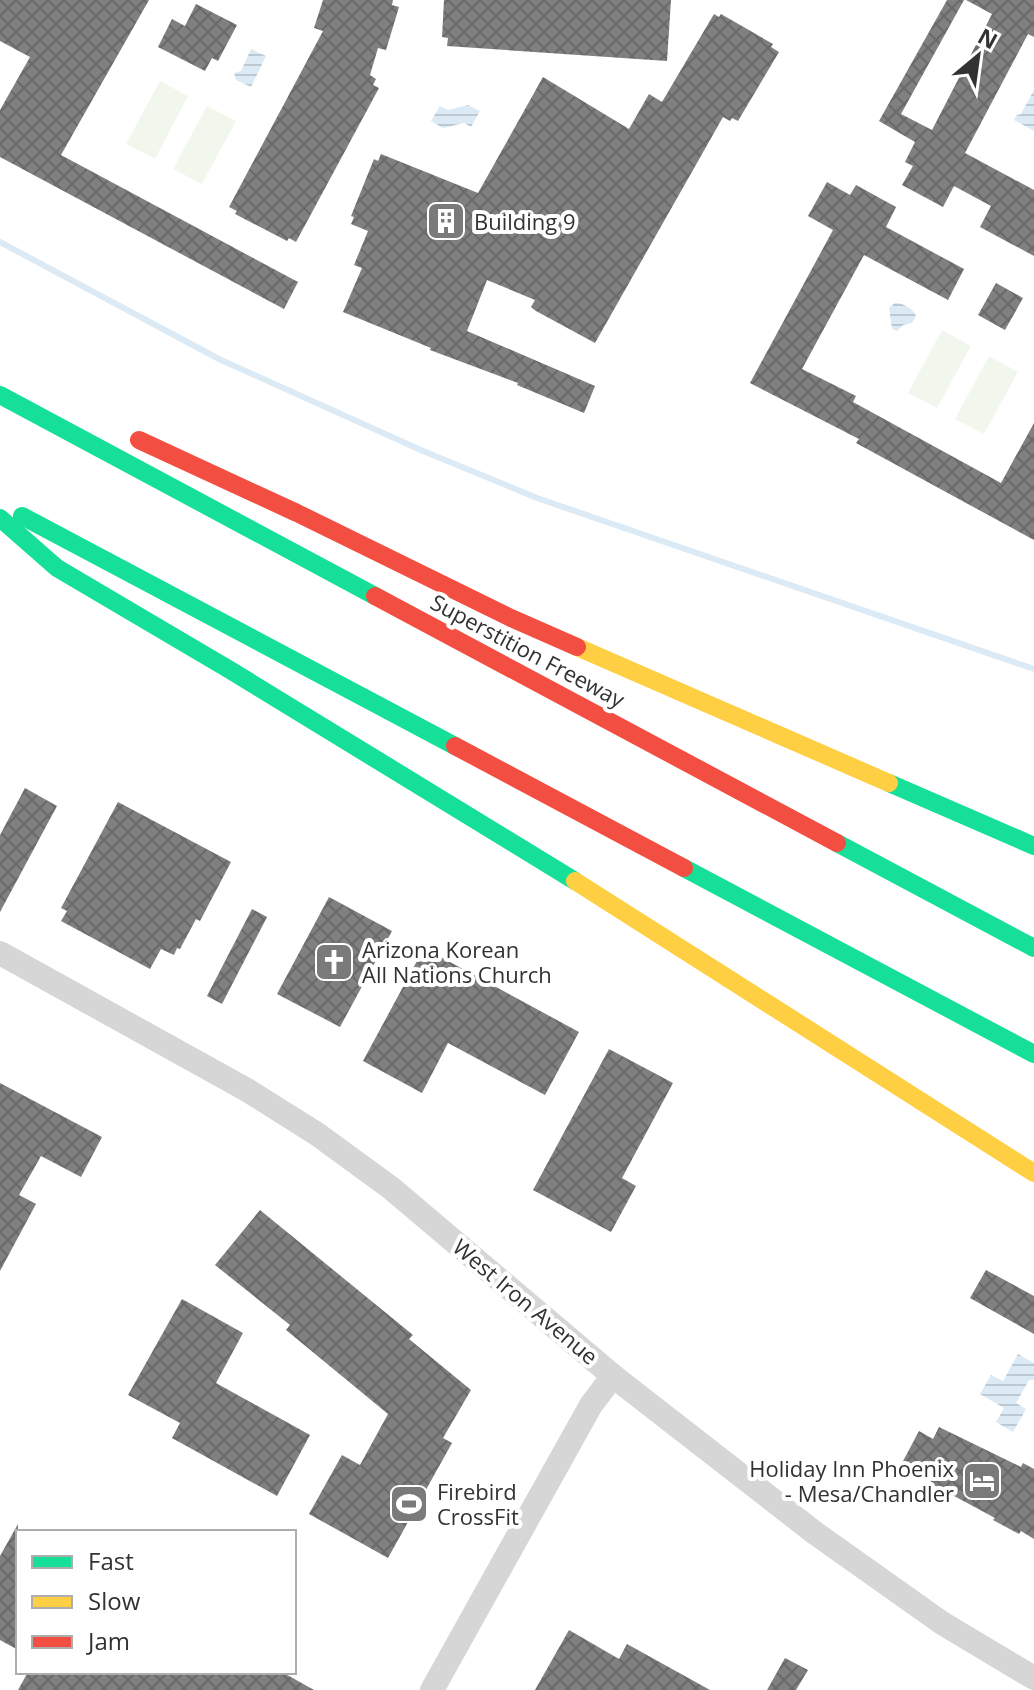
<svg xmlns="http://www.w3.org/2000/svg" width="1034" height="1690" viewBox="0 0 1034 1690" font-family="'Open Sans',sans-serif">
  <defs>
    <pattern id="water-rules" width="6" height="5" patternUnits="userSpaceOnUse" patternTransform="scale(2)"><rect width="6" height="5" fill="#dbeaf4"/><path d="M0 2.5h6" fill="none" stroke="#bcc9d2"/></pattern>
    <pattern id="building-cross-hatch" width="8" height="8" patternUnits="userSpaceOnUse" patternTransform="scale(2)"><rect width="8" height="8" fill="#808080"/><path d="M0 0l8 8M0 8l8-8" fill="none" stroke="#696969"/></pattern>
  </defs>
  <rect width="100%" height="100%" fill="#fff"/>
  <!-- pitch -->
  <g fill="#f2f7ee">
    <polygon points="160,81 188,96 155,159 126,144"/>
    <polygon points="207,106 236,121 202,184 173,169"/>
    <polygon points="942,330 971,346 937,408 908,393"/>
    <polygon points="989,356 1018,372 984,434 955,419"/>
  </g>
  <!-- water -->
  <g fill="url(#water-rules)">
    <polygon points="251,49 266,56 251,87 236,80 234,73 241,71"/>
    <polygon points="1034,90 1034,131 1014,120 1017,115 1021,114"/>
    <polygon points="468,105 480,111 471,127 464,123 443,128 431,121 440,106 448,110"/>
    <path d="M895,303C902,302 914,309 916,316L912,323L903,325L897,331L892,329L889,308Z"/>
    <polygon points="1018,1354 1034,1363 1034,1380 1029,1380 1016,1403 1026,1409 1013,1432 996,1422 1004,1408 980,1394 991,1375 1003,1381"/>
  </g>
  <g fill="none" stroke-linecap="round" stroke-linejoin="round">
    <!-- stream -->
    <polyline stroke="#dbeaf4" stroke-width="6" points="0,242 219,359 423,451 537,498 1034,669"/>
  </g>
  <!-- building -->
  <g fill="url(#building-cross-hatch)">
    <polygon points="0,0 149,0 61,155 298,282 284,309 0,157 0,110 30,57 0,41"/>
    <polygon points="323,0 393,0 392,5 399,7 386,50 378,48 370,75 376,79 373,85 379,88 296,242 289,238 287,241 235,214 237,211 229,207 323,31 314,28"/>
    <polygon points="444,0 671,0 667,61 447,46 448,38 442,37"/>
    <polygon points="947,0 964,0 901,114 932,130 992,14 966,0 1034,0 1034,37 1028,34 965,153 1034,190 1034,256 980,227 991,206 954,186 943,207 902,185 913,166 905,162 915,142 879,121"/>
    <polygon points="196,4 237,25 218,61 212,58 205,71 158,47 172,19 185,26"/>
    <polygon points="714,14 719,17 721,14 773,44 771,47 779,52 738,121 732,118 730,121 723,117 595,343 536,311 531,307 535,300 487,280 467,331 595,386 584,413 517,385 518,383 430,350 431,348 343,312 362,268 354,265 368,231 351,224 354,217 351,216 374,159 378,161 381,154 478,193 543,77 629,129 649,94 662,102"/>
    <polygon points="827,182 850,195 856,185 896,207 886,227 964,269 948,300 864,255 802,369 856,396 853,402 1001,483 1034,423 1034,540 856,443 859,439 750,383 833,230 808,216"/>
    <polygon points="996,283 1023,298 1005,330 978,315"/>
    <polygon points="25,788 57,806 0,912 0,835"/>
    <polygon points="118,802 231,862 200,921 196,919 180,949 177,948 174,955 161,949 150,969 61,921 67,911 61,908"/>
    <polygon points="329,897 392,931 340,1027 277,994"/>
    <polygon points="252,909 267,917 222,1004 207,996"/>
    <polygon points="424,948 579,1032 545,1095 448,1043 422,1093 363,1061"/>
    <polygon points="609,1049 673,1083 622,1178 636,1186 611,1232 533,1190"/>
    <polygon points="0,1083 102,1137 81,1177 41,1156 19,1195 36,1204 0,1271"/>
    <polygon points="260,1210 413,1335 409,1339 471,1390 443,1438 452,1443 388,1558 309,1514 342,1455 360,1465 388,1414 286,1330 290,1325 215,1265"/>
    <polygon points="986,1270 1034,1296 1034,1334 970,1298"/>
    <polygon points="182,1299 243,1333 216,1383 310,1435 277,1496 172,1438 180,1423 128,1395"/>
    <polygon points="939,1427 1021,1467 1023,1463 1034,1469 1034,1539 1021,1531 1019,1534 993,1520 995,1518 930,1483 932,1479 902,1463 919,1431 933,1439"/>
    <polygon points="18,1524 18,1650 0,1640 0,1556"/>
    <polygon points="569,1630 619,1659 627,1644 710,1690 535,1690"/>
    <polygon points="785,1658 808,1670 796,1690 767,1690"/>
    <polygon points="28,1672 282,1672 314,1690 18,1690"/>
  </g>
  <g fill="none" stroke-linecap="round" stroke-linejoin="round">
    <!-- street -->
    <g stroke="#d6d6d6" stroke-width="24">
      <polyline points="0,953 247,1090 317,1134 391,1188 613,1376 815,1533 942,1623 1034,1678"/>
      <polyline points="432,1690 591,1405 613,1376"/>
    </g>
    <!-- fast -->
    <g stroke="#16e098" stroke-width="18">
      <polyline points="0,395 375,596"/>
      <polyline points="22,516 455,746"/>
      <polyline points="0,518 57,568 230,670 575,881"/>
      <polyline points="889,783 1034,846"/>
      <polyline points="837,843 1034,948"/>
      <polyline points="684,868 1034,1054"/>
    </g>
    <!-- slow -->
    <g stroke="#ffcf43" stroke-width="18">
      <polyline points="577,647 889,783"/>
      <polyline points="575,881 1034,1173"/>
    </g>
    <!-- jam -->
    <g stroke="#f24e42" stroke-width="18">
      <polyline points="139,440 297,513 511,618 577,647"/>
      <polyline points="375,596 837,843"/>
      <polyline points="455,746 684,868"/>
    </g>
  </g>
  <!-- icons -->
  <defs>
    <symbol id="building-square" viewBox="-11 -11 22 22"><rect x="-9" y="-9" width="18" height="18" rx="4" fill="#7a7a7a" stroke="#fff"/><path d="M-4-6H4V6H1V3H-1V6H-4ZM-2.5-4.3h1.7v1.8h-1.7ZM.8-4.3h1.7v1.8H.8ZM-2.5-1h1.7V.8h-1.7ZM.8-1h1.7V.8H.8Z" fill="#fff"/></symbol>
    <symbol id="church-square" viewBox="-11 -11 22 22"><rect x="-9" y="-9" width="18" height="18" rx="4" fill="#7a7a7a" stroke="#fff"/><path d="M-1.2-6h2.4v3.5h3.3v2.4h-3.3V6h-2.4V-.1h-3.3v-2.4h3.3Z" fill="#fff"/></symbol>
    <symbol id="hotel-square" viewBox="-11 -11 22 22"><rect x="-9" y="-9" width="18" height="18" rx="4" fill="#7a7a7a" stroke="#fff"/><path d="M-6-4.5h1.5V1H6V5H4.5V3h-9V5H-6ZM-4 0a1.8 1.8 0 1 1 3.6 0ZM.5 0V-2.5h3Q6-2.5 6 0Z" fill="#fff"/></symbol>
    <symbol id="stadium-square" viewBox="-11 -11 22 22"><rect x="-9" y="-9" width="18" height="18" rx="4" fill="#7a7a7a" stroke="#fff"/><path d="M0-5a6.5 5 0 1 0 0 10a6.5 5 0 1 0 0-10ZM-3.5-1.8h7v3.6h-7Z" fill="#fff"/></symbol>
  </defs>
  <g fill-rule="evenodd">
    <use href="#building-square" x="424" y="199" width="44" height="44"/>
    <use href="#church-square" x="312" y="940" width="44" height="44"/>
    <use href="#hotel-square" x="960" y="1459" width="44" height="44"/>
    <use href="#stadium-square" x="387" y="1482" width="44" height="44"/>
  </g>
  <g text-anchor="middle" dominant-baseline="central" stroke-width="8" stroke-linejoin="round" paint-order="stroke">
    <!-- poi labels -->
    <g font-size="22" fill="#323232" stroke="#fff" text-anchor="start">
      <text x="474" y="221">Building 9</text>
      <text x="362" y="949">Arizona Korean<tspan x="362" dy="25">All Nations Church</tspan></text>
      <text x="954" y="1468" text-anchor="end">Holiday Inn Phoenix<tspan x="954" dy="25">- Mesa/Chandler</tspan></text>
      <text x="437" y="1491">Firebird<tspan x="437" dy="25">CrossFit</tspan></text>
    </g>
    <!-- street labels -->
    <g font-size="22" fill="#323232" stroke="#fff">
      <text transform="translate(528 650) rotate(28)">Superstition Freeway</text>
      <text transform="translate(526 1301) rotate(40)">West Iron Avenue</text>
    </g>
  </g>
  <!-- legend -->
  <rect x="16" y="1530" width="280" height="144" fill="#ffffff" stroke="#adadad" stroke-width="2"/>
  <rect x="32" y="1556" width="40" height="12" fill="#16e098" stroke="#adadad" stroke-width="2"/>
  <text x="88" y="1570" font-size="24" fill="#323232">Fast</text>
  <rect x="32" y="1596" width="40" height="12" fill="#ffcf43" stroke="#adadad" stroke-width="2"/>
  <text x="88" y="1610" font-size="24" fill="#323232">Slow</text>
  <rect x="32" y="1636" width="40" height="12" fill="#f24e42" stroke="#adadad" stroke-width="2"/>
  <text x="88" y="1650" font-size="24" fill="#323232">Jam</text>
  <!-- north arrow -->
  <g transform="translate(978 56) rotate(29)" stroke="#ffffff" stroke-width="6" paint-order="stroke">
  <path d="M0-6L14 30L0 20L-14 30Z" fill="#323232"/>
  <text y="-12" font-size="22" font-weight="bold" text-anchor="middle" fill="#323232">N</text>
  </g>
</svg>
